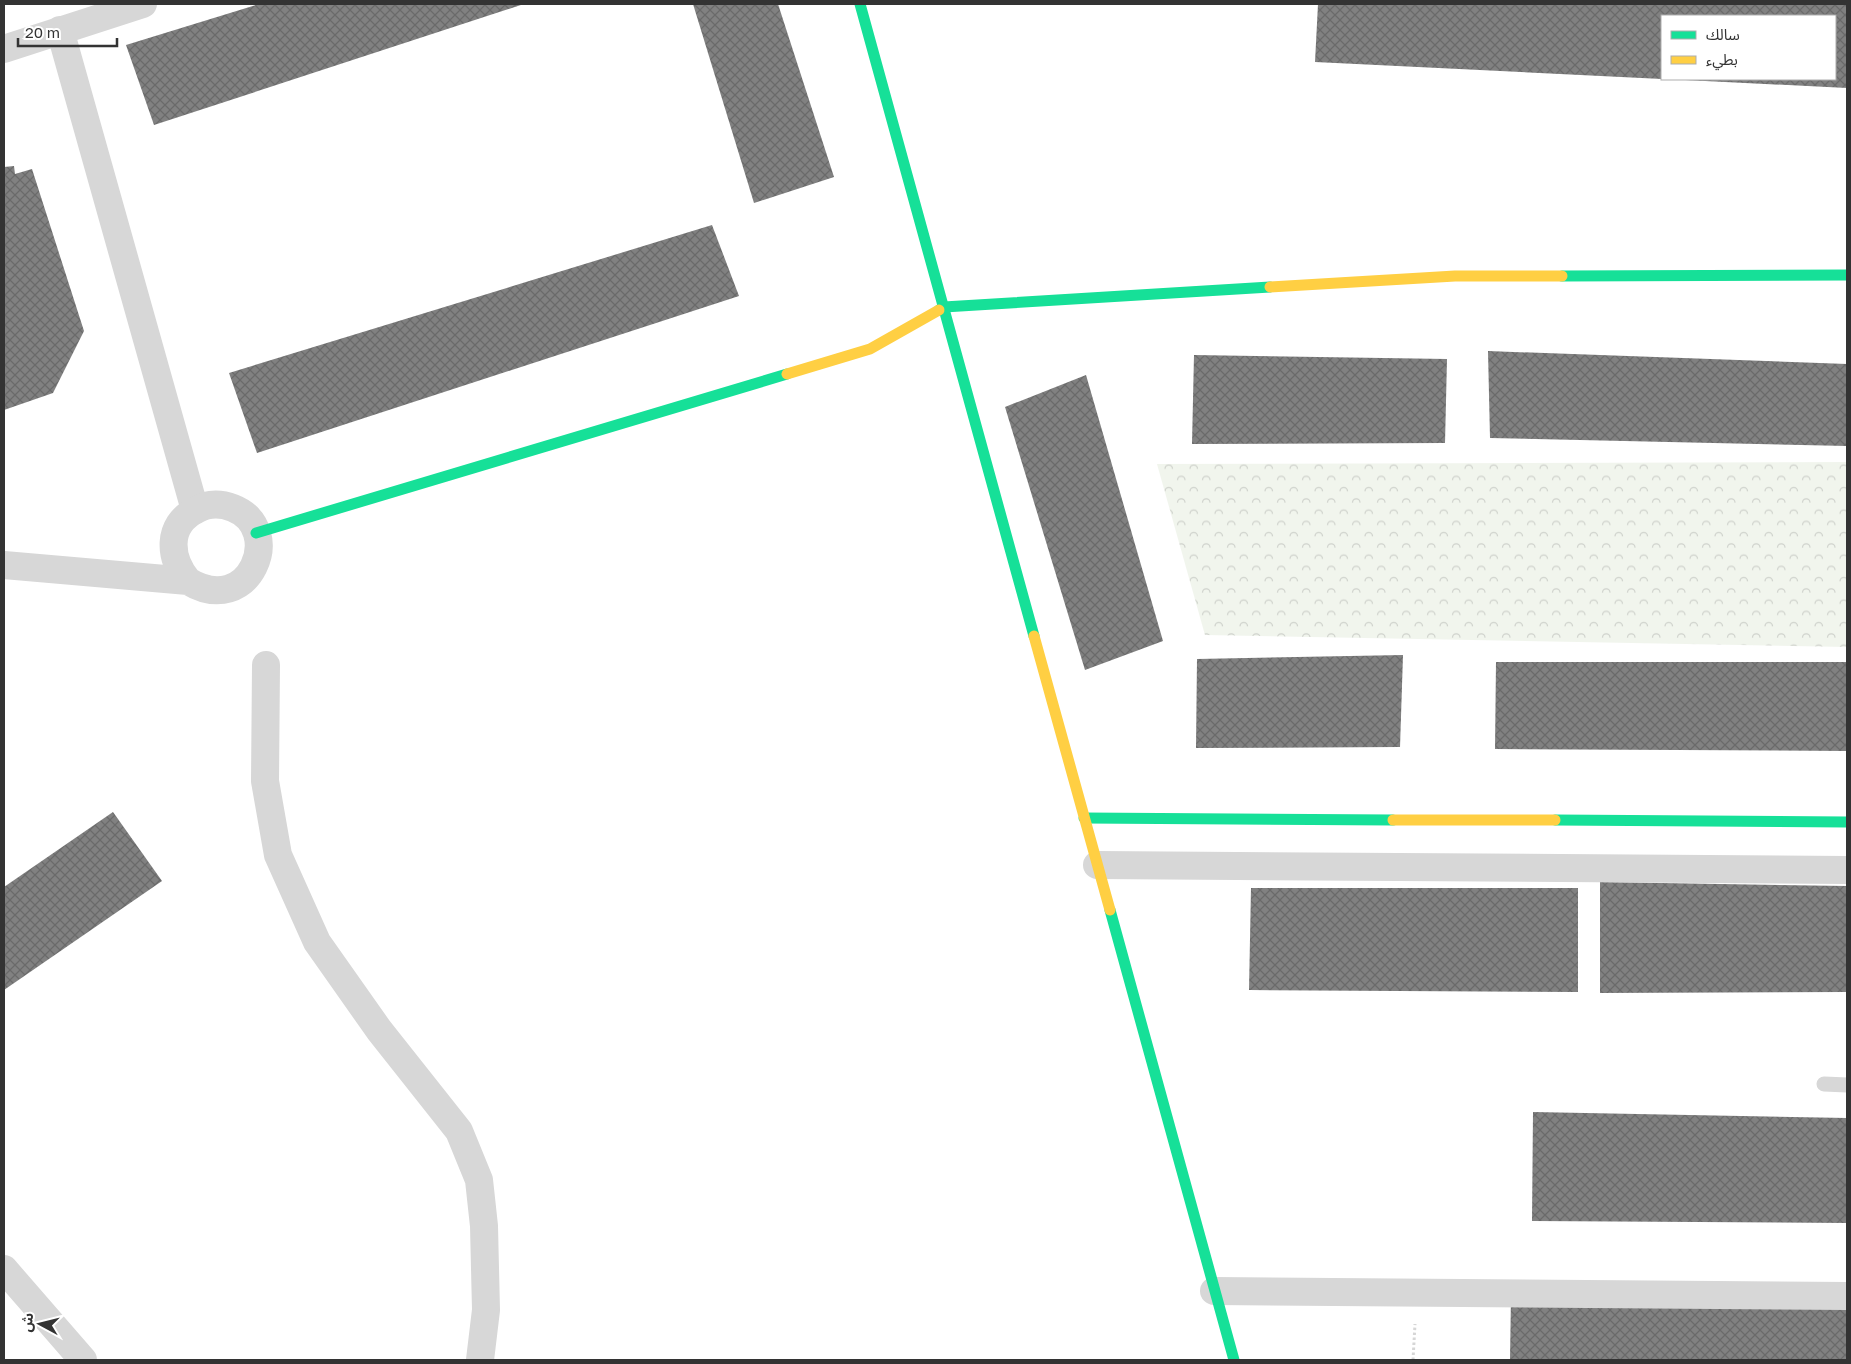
<svg xmlns="http://www.w3.org/2000/svg" width="1851" height="1364" viewBox="0 0 1851 1364" font-family="'Golos Text','Noto Sans Arabic',sans-serif">
  <defs>
    <pattern id="forest-crowns" width="20" height="18" patternUnits="userSpaceOnUse" patternTransform="scale(1.25)"><rect width="20" height="18" fill="#f1f5ed"/><path d="M2 6a3 3 0 1 1 6 0M12 15a3 3 0 1 1 6 0" fill="none" stroke="#cfd2cc"/></pattern>
    <pattern id="building-cross-hatch" width="8" height="8" patternUnits="userSpaceOnUse" patternTransform="scale(1.25)"><rect width="8" height="8" fill="#818181"/><path d="M0 0l8 8M0 8l8-8" fill="none" stroke="#6a6a6a"/></pattern>
  </defs>
  <rect width="100%" height="100%" fill="#fff"/>
  <!-- forest -->
  <polygon fill="url(#forest-crowns)" points="1847,462 1847,647 1205,635 1157,464"/>
  <!-- building -->
  <g fill="url(#building-cross-hatch)">
    <polygon points="259,4 524,4 154,125 126,45"/>
    <polygon points="693,4 778,4 834,177 754,203"/>
    <polygon points="1318,4 1847,4 1847,88 1685,80 1835,79 1835,16 1662,16 1662,79 1315,62"/>
    <polygon points="14,166 15,174 32,169 84,331 53,393 4,410 4,167"/>
    <polygon points="712,225 739,296 257,453 229,373"/>
    <polygon points="1488,351 1847,364 1847,446 1490,438"/>
    <polygon points="1194,355 1447,359 1445,443 1192,444"/>
    <polygon points="1086,375 1163,641 1085,670 1005,407"/>
    <polygon points="1403,655 1400,747 1196,748 1197,659"/>
    <polygon points="1496,662 1847,662 1847,751 1495,749"/>
    <polygon points="113,812 162,881 4,990 4,887"/>
    <polygon points="1600,882 1847,886 1847,992 1600,993"/>
    <polygon points="1251,888 1578,888 1578,992 1249,990"/>
    <polygon points="1533,1112 1847,1118 1847,1223 1532,1221"/>
    <polygon points="1511,1295 1847,1301 1847,1360 1510,1360"/>
  </g>
  <g fill="none" stroke-linecap="round" stroke-linejoin="round">
    <!-- path -->
    <polyline stroke="#d6d6d6" stroke-width="3" stroke-dasharray="2.5 2.5" stroke-linecap="butt" points="1413,1360 1415,1324"/>
    <!-- lane -->
    <polyline stroke="#d7d7d7" stroke-width="15" points="1824,1084 1847,1085"/>
    <!-- street -->
    <g stroke="#d7d7d7" stroke-width="28">
      <polyline points="60,30 195,510"/>
      <polyline points="4,49 143,4"/>
      <path d="M4,565L188,581C250,619 286,529 233,508C220,503 208,503 196,510C166,525 169,558 188,581"/>
      <polyline points="266,665 265,781 278,855 317,942 379,1030 459,1131 479,1180 484,1226 486,1310 480,1360"/>
      <polyline points="1097,865 1847,870"/>
      <polyline points="4,1269 83,1360"/>
      <polyline points="1214,1291 1847,1296"/>
    </g>
    <!-- fast -->
    <g stroke="#16e098" stroke-width="11">
      <polyline points="860,4 1034,636"/>
      <polyline points="1562,276 1847,275"/>
      <polyline points="939,310 944,307 1270,287"/>
      <polyline points="256,533 787,374"/>
      <polyline points="1084,818 1393,820"/>
      <polyline points="1555,820 1847,822"/>
      <polyline points="1110,910 1234,1360"/>
    </g>
    <!-- slow -->
    <g stroke="#ffcf43" stroke-width="11">
      <polyline points="1270,287 1455,276 1562,276"/>
      <polyline points="787,374 870,349 939,310"/>
      <polyline points="1034,636 1110,910"/>
      <polyline points="1393,820 1555,820"/>
    </g>
  </g>
  <!-- border -->
  <rect width="1851" height="1364" fill="none" stroke="#333333" stroke-width="10"/>
  <!-- legend -->
  <rect x="1661" y="15" width="175" height="65" fill="#ffffff" stroke="#adadad"/>
  <rect x="1671" y="31" width="25" height="8" fill="#16e098" stroke="#adadad"/>
  <text x="1706" y="40" font-size="15" fill="#333333">سالك</text>
  <rect x="1671" y="56" width="25" height="8" fill="#ffcf43" stroke="#adadad"/>
  <text x="1706" y="65" font-size="15" fill="#333333">بطيء</text>
  <!-- north arrow -->
  <g transform="translate(40 1324) rotate(277)" stroke="#ffffff" stroke-width="4" paint-order="stroke">
  <path d="M0-4L9 19L0 12L-9 19Z" fill="#333333"/>
  <text y="-8" font-size="14" font-weight="bold" text-anchor="middle" fill="#333333">ش</text>
  </g>
  <!-- scale -->
  <path d="M18 38v8h99v-8" fill="none" stroke="#333333" stroke-width="2.5"/>
  <text x="25" y="38" font-size="15" fill="#333333" stroke="#ffffff" stroke-width="4" paint-order="stroke">20 m</text>
</svg>
